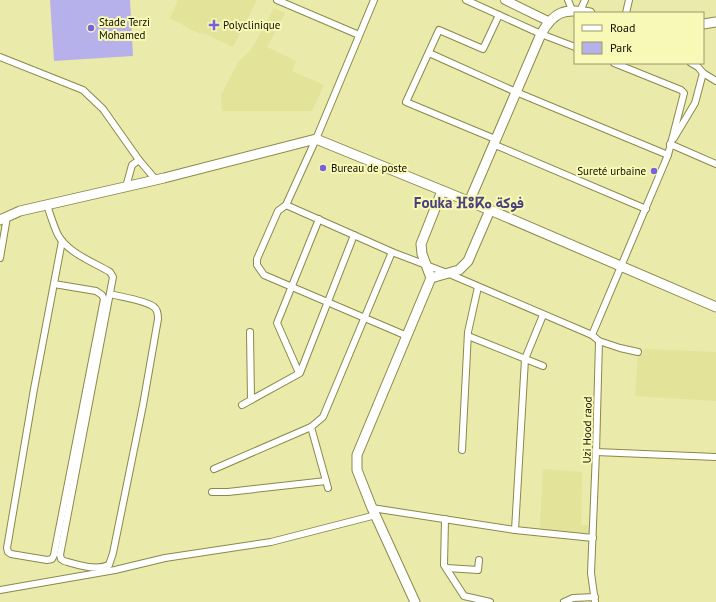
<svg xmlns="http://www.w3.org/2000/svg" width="716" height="602" viewBox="0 0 716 602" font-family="'PT Sans',Vazirmatn,'Noto Sans Tifinagh',sans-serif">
  <rect width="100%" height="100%" fill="#eaeaaa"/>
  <!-- built -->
  <g fill="#e3e39a">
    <polygon points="178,0 257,0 233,47 201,32 200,34 170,18"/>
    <polygon points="274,8 285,13 267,47 296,61 292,71 324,85 312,111 222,111 221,95 239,61 251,50"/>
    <polygon points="644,349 716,352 716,401 635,396 638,355 643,355"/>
    <polygon points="543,469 582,472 581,525 592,525 592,535 540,528"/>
  </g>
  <!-- green -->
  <polygon fill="#b6b1eb" points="50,0 130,0 133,56 54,61"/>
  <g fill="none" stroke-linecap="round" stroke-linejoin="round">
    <defs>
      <g id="minor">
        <polyline points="277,0 359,35"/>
        <polyline points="374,0 316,139 286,205 278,211 257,259 257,265 264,275 407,336"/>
        <polyline points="466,0 541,34 575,47"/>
        <polyline points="568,0 572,10"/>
        <polyline points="580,11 585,0"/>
        <polyline points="626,13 629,0"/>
        <polyline points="429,53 516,92 668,155"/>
        <polyline points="0,57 83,90 103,109 139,160"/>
        <polyline points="703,73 716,81"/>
        <polyline points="674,138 695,103 703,73 698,67 691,63"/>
        <polyline points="495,139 406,102 439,30 483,49 499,15"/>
        <polyline points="493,144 646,209"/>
        <polyline points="670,144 716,164"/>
        <polyline points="126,187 132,165 139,160 156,180"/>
        <path d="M47,205C50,214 54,227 58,235C68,253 93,262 110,272L113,277L60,555L61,559L64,561C78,565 96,571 109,565L113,553L143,405L158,319C158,315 158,310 154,307C145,300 121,297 110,294"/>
        <polyline points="286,205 392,252 447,273 592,335"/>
        <polyline points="0,258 7,217"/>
        <polyline points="54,284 96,291 102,295 104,299 54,555 52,559 47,560 11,554 8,552 7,548 34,389 62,241"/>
        <polyline points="250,332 251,400"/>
        <polyline points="468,336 543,366"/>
        <polyline points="599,341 620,348 638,352"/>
        <polyline points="299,373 277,323 319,219"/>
        <polyline points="242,405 300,373 354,235"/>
        <polyline points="462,450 468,332 478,287"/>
        <polyline points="596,452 716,457"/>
        <polyline points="214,469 311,427"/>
        <polyline points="328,488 311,427 323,417 392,252"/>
        <polyline points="212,492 228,492 326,481"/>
        <polyline points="372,508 515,530 593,538"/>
        <polyline points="445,519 444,565 464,596 490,602"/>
        <polyline points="515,530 525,359 543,315"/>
        <polyline points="447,568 478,570 479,560"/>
        <polyline points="0,590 115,570 165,558 271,542 376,515"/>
        <polyline points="564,602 573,598 595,597"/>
        <polyline points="595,602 591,573 596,452 599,341 592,335 668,155 684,93 681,90 614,63"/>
      </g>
      <polyline id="tertiary" points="505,0 548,21"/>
      <g id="secondary">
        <polyline points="703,24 716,22"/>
        <path d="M469,202L541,34C554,11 565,8 590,13"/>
        <polyline points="0,220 20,211 164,178 316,139 490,210 716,307"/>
        <polyline points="431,278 459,270 468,261 490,210"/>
        <polyline points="415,602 372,508 357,470 357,455 431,278 422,254 421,244 442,191"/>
      </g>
    </defs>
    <!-- minor casing -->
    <use href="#minor" stroke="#8a894c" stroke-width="8"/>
    <!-- tertiary casing -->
    <use href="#tertiary" stroke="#8a894c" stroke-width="10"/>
    <!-- secondary casing -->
    <use href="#secondary" stroke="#8a894c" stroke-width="11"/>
    <!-- minor -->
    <use href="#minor" stroke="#fff" stroke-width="6"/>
    <!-- tertiary -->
    <use href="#tertiary" stroke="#fff" stroke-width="8"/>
    <!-- secondary -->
    <use href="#secondary" stroke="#fff" stroke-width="9"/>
  </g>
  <!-- markers -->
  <g fill="#7861dc" stroke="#f8f8b7" stroke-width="1.5">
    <path d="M212 19h4v4h4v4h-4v4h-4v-4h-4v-4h4z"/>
    <circle cx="91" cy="28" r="4"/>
    <circle cx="323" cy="168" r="4"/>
    <circle cx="654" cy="171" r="4"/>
  </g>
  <g text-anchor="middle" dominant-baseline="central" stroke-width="4" stroke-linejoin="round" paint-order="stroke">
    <!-- poi labels -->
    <g font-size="11" fill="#0f0e00" stroke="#f8f8b7" text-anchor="start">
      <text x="99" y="22">Stade Terzi<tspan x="99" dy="13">Mohamed</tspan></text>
      <text x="223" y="25">Polyclinique</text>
      <text x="331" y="168">Bureau de poste</text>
      <text x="646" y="171" text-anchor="end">Sureté urbaine</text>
    </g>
    <!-- street labels -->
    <g font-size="11" fill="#0f0e00" stroke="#f8f8b7">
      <text transform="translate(587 430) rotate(-89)">Uzi Hood raod</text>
    </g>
    <!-- district labels -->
    <g font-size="15" font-weight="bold" fill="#49407d" stroke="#f8f8b7">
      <text x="469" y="202">Fouka ⴼⵓⴽⴰ فوكة</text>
    </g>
  </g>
  <!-- legend -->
  <rect x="574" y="12" width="130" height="52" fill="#f8f8b7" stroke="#9b9a6e"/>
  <rect x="582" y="25" width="20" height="6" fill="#ffffff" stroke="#9b9a6e"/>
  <text x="610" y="32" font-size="12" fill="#0f0e00">Road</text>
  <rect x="582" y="42" width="20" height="12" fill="#b6b1eb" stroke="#9b9a6e"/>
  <text x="610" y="52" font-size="12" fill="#0f0e00">Park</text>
</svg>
